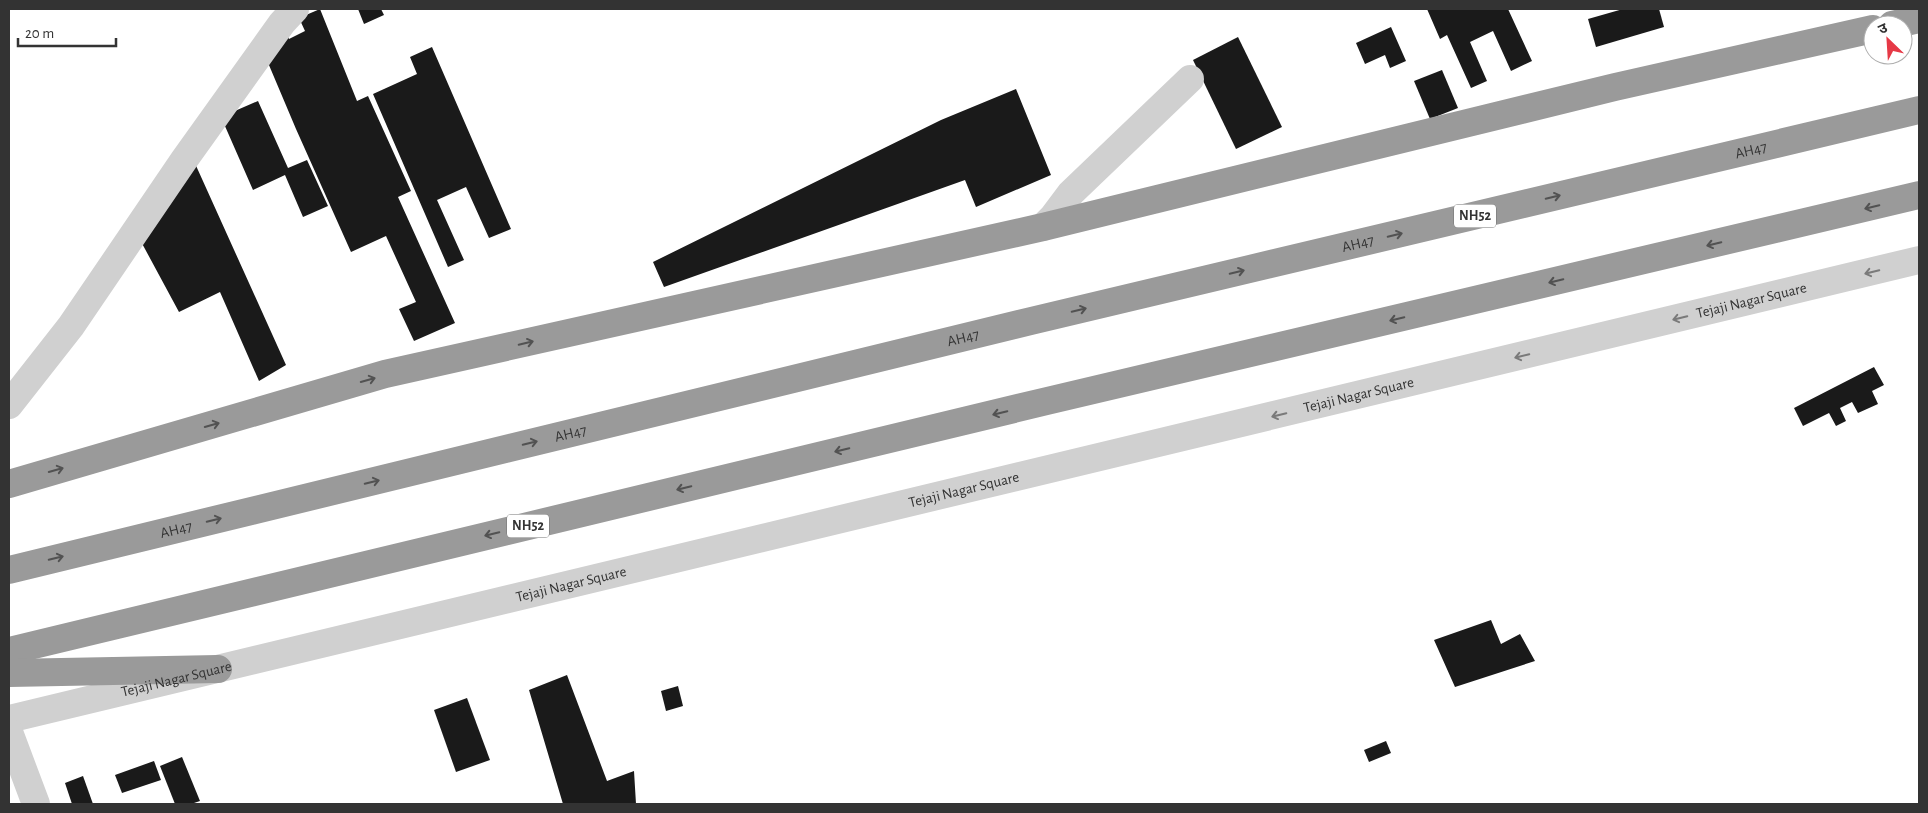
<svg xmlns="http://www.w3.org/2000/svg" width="1928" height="813" viewBox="0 0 1928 813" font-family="'Alegreya Sans','Noto Sans Devanagari',sans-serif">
  <rect width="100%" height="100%" fill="#fff"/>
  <!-- building -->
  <g fill="#1a1a1a">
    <polygon points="320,9 357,101 368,96 411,191 398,197 455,323 414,341 399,309 416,302 386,236 351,252 296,129 266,58 286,32 289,39 305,31 299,18"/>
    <polygon points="358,9 381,9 384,15 364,24"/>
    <polygon points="1427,9 1508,9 1532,61 1511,71 1493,31 1470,42 1487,81 1471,88 1447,35 1440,39"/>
    <polygon points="1623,9 1659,9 1664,27 1596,47 1588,19"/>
    <polygon points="1391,27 1406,61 1390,68 1385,55 1365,64 1356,43"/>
    <polygon points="1238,37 1282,127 1236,149 1193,60"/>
    <polygon points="432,47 511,229 489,238 466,187 437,200 464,260 448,267 373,94 417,74 410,57"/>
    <polygon points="1442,70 1458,108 1430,119 1414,81"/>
    <polygon points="1016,89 1051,175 976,207 965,180 664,287 653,262 941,120"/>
    <polygon points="258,101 288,168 307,160 328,206 303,217 285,175 253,190 221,117"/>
    <polygon points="193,159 286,365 259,381 220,292 179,312 138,236"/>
    <polygon points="1874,367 1884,385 1872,391 1878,404 1858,413 1852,402 1840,408 1846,421 1836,426 1829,413 1803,426 1794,408"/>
    <polygon points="1491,620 1501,644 1520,634 1535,661 1455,687 1434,640"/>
    <polygon points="567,675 607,781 634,771 636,804 563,804 529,690"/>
    <polygon points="678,686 683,706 666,711 661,691"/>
    <polygon points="467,698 490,760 456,772 434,710"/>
    <polygon points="1386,741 1391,753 1369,762 1364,750"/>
    <polygon points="182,757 200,801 191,804 175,804 160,766"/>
    <polygon points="154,761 161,780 122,793 115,775"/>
    <polygon points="83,776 93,804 72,804 65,783"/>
  </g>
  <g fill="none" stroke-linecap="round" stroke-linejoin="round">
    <!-- minor -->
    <g stroke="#d0d0d0" stroke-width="28">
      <polyline points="1043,227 1053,217 1071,193 1190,79"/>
      <polyline points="9,405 71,326 184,160 282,23 295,9"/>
      <path id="s1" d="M9,719L1919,260"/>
      <polyline points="9,732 36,804"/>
    </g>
    <!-- highway -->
    <g stroke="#9a9a9a" stroke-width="28">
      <polyline points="1892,25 1919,19"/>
      <polyline points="9,484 385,374 1043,227 1615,87 1873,29"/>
      <path id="s2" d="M9,570L1031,321L1919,110"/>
      <polyline points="9,651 1047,401 1919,195"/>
      <polyline points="9,673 218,669"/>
    </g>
  </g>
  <!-- one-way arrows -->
  <defs><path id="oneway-shaft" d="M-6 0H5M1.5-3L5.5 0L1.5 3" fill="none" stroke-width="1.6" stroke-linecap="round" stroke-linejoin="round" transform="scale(1.25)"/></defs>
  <g stroke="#525252">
    <use href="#oneway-shaft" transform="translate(1553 197) rotate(-13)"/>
    <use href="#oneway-shaft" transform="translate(1872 207) rotate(167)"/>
    <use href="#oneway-shaft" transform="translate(1395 235) rotate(-13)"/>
    <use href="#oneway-shaft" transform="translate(1714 244) rotate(167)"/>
    <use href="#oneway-shaft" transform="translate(1237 272) rotate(-13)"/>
    <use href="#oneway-shaft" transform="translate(1556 281) rotate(167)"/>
    <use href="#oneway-shaft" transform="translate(1079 310) rotate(-13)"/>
    <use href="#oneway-shaft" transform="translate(1397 319) rotate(167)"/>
    <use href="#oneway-shaft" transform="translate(526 343) rotate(-13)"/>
    <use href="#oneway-shaft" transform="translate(368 380) rotate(-16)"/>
    <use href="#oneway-shaft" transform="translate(1000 413) rotate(167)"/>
    <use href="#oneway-shaft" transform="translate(212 425) rotate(-16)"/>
    <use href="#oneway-shaft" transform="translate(530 443) rotate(-14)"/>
    <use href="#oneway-shaft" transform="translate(842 450) rotate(167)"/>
    <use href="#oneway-shaft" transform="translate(56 470) rotate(-16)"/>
    <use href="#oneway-shaft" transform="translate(372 482) rotate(-14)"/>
    <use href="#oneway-shaft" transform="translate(684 488) rotate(167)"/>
    <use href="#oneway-shaft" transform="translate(214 520) rotate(-14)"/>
    <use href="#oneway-shaft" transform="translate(492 534) rotate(167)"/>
    <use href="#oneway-shaft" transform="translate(56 558) rotate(-14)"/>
  </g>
  <g stroke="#7a7a7a">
    <use href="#oneway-shaft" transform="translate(1872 272) rotate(166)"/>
    <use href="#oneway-shaft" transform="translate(1680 318) rotate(166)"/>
    <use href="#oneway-shaft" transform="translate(1522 356) rotate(166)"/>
    <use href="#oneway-shaft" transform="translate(1279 415) rotate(167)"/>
  </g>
  <g text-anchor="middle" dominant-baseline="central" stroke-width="5" stroke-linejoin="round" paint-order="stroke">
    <!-- shield labels -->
    <g fill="#fff" stroke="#707070" stroke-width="1">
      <rect x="1454" y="204.5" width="42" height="23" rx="4"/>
      <rect x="507" y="514.5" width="42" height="23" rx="4"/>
    </g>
    <g font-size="14" font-weight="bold" fill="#333">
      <text x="1475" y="216">NH52</text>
      <text x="528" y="526">NH52</text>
    </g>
    <!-- street labels -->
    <g font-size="15" fill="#333" stroke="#fff">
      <text stroke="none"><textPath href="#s2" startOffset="1792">AH47</textPath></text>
      <text stroke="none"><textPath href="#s2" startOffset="1388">AH47</textPath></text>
      <text stroke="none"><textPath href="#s1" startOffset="1792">Tejaji Nagar Square</textPath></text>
      <text stroke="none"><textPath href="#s2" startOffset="982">AH47</textPath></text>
      <text stroke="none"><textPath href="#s1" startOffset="1388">Tejaji Nagar Square</textPath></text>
      <text stroke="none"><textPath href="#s2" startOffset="578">AH47</textPath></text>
      <text stroke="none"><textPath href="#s1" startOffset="982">Tejaji Nagar Square</textPath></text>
      <text stroke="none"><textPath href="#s2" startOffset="172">AH47</textPath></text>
      <text stroke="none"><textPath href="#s1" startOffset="578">Tejaji Nagar Square</textPath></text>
      <text stroke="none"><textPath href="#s1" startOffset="172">Tejaji Nagar Square</textPath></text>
    </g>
  </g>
  <!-- border -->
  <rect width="1928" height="813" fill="none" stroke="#333333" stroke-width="20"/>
  <!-- north arrow -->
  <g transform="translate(1888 40) rotate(335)"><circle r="24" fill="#ffffff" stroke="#adadad"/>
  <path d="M0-4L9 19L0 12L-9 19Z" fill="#e63946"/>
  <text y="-8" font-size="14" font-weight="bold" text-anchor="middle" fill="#333333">उ</text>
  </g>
  <!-- scale -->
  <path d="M18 38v8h98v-8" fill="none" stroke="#333333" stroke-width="2.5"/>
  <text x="25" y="38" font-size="15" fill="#333333" stroke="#ffffff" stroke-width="4" paint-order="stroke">20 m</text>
</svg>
